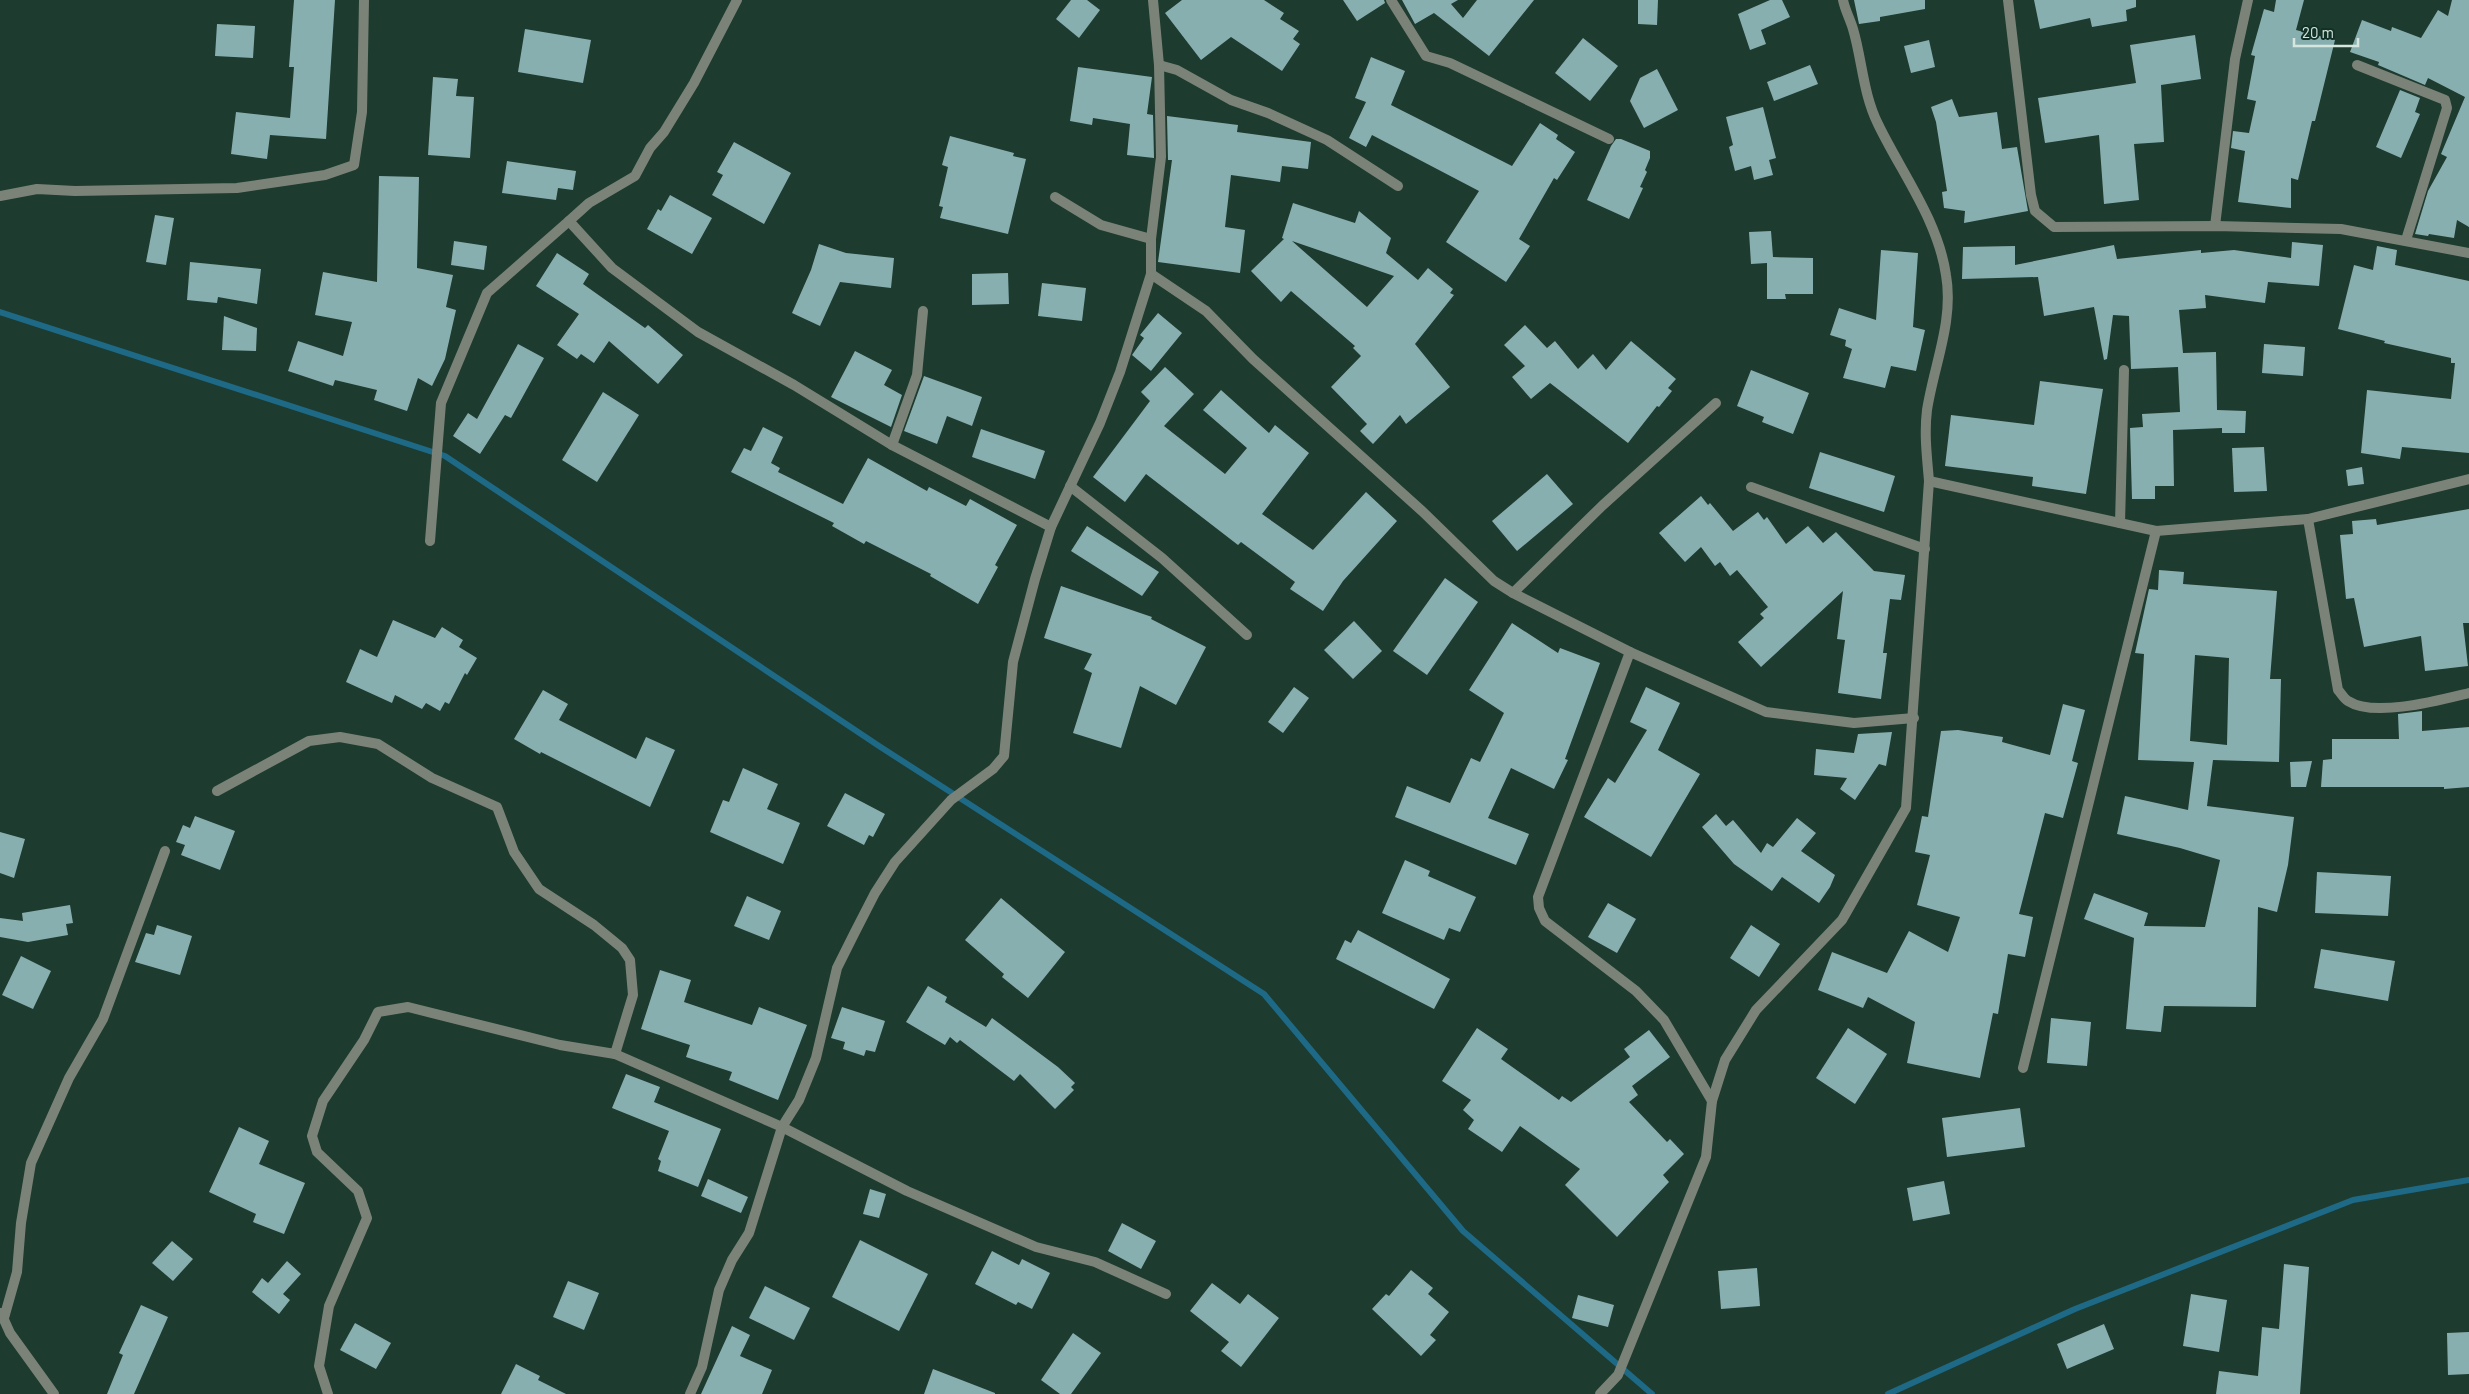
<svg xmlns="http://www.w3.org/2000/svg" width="2469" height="1394" viewBox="0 0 2469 1394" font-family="Barlow,sans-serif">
  <rect width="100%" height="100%" fill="#1d3b2f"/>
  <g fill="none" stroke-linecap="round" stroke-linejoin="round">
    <!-- stream -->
    <g stroke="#1e6986" stroke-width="6">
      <polyline points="0,312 445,456 879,746 1264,994 1463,1231 1652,1394"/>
      <polyline points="1888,1394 2075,1309 2353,1200 2469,1180"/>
    </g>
  </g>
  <!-- building -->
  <g fill="#88afaf" fill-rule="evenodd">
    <polygon points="294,0 335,0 326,139 270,135 267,159 231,154 236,112 290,118 294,67 289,67"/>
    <polygon points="1071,0 1087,0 1100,10 1079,38 1056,19"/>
    <polygon points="1182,0 1264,0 1284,13 1280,19 1299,31 1293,39 1300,44 1282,71 1231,37 1201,60 1165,13"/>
    <polygon points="1343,0 1384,0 1385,3 1357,21"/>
    <polygon points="1402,0 1458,0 1451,4 1463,18 1477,0 1534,0 1489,56 1434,13 1415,24"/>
    <polygon points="1638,0 1658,0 1657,25 1638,24"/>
    <polygon points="1770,0 1782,0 1790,17 1761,30 1766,44 1750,50 1738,14"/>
    <polygon points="1854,0 1925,0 1925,9 1880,17 1880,21 1859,24"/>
    <polygon points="2034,0 2136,0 2136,7 2126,10 2127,21 2092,27 2090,18 2040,29"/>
    <polygon points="2276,0 2304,0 2296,30 2335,40 2315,121 2312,121 2298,180 2291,178 2291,208 2238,202 2245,151 2231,148 2233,131 2249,133 2256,101 2247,99 2255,56 2251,55 2264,9 2274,12"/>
    <polygon points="2452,0 2469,0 2469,227 2457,220 2454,238 2429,234 2428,236 2415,234 2428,191 2447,157 2441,154 2465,97 2428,78 2425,85 2378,65 2379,62 2350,52 2362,20 2391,31 2392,27 2421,38 2438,10 2448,16"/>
    <polygon points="217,24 255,26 253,58 215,56"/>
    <polygon points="525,29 591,40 583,83 518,72"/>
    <polygon points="2195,35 2201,79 2161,85 2164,142 2134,144 2139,200 2104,204 2099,135 2045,143 2038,98 2136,83 2130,45"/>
    <polygon points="1583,38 1618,66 1590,101 1555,73"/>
    <polygon points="1929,40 1935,67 1911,73 1904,46"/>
    <polygon points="1371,57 1405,71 1391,105 1512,166 1540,123 1558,135 1556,139 1575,152 1557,180 1554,178 1519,239 1530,246 1506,282 1446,242 1479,191 1372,135 1366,147 1349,138 1366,102 1355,98"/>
    <polygon points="1810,65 1818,84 1774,101 1767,82"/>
    <polygon points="1078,67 1152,77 1147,114 1153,115 1154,158 1127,155 1130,124 1093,118 1092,125 1070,121"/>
    <polygon points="1657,69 1678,110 1644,128 1630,101 1640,78"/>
    <polygon points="433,77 458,79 456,96 474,97 470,158 428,155"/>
    <polygon points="2400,90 2420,98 2415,112 2420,114 2401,158 2376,147"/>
    <polygon points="1952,99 1959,117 1997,112 2002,149 2017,147 2028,211 1964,223 1965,211 1944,208 1942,192 1947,191 1936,122 1931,107"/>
    <polygon points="1763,107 1776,158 1769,160 1773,175 1754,180 1751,166 1735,171 1729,147 1733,145 1726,117"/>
    <polygon points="1167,116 1238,125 1237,132 1311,142 1308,169 1282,166 1280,182 1231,175 1225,227 1245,230 1240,273 1158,262 1172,160 1168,160"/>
    <polygon points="950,136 1014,153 1013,156 1026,159 1008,234 940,218 943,207 939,206 948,167 942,165"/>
    <polygon points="1616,139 1621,139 1650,151 1650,158 1645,170 1647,172 1640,187 1643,188 1629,219 1587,200 1611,146"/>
    <polygon points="734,142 791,173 764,224 712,195 723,175 717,172"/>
    <polygon points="507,161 576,171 573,190 558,188 556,200 502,193"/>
    <polygon points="379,176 419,177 417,268 453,275 446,307 456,310 445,359 432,386 418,378 407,411 374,400 377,390 335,380 333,386 288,371 298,341 343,356 352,322 315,315 323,272 377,282"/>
    <polygon points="670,195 712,218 692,254 647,229 658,209 661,211"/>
    <path d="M1293,203L1355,223L1359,211L1391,238L1386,253L1418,280L1428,268L1453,289L1450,293L1454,295L1415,344L1450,387L1406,424L1400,415L1373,444L1360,431L1367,424L1331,387L1361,356L1353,348L1355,346L1291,291L1281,302L1251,271L1284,239L1282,238ZM1292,241L1394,276L1367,307Z"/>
    <polygon points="155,215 174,218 166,265 146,262"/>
    <polygon points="1771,231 1773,257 1813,258 1813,294 1785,294 1786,299 1767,299 1767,263 1751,264 1749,232"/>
    <polygon points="454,241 487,246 484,270 451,265"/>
    <polygon points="2292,242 2323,245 2319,286 2268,282 2265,303 2205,295 2206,308 2179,310 2183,353 2216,352 2217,410 2246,411 2245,433 2222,433 2222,428 2173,430 2174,486 2155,486 2155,499 2132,499 2130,428 2143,427 2142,414 2180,412 2178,367 2131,369 2129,316 2113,315 2107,359 2104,360 2094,307 2044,316 2038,277 1962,279 1963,247 2015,246 2015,265 2114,245 2117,259 2201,250 2201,253 2234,250 2291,258"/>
    <polygon points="819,244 846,253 894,258 891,288 840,282 820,326 792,313 811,270"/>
    <polygon points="2377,246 2397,250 2395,265 2469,281 2469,453 2402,447 2400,459 2361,453 2367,390 2451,399 2455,363 2451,363 2451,358 2384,343 2385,341 2338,329 2354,265 2373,270"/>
    <polygon points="1881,250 1918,253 1913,327 1925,330 1916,371 1891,366 1885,388 1843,378 1852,349 1845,346 1846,340 1830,335 1839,308 1876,320"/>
    <polygon points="557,253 589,274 583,284 645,328 648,325 683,355 658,384 609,341 594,363 581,354 577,359 557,345 579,314 536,286"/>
    <polygon points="190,262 261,269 257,304 218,297 217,303 187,300"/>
    <polygon points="1008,273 1009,304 972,305 972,274"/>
    <polygon points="1042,283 1086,288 1082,321 1038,316"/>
    <polygon points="1158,313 1182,333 1151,371 1132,355 1144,338 1140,335"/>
    <polygon points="224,316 257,328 256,351 222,350"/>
    <polygon points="1525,325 1547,348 1555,341 1578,369 1593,354 1606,370 1631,341 1676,379 1668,388 1672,391 1659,407 1657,406 1628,443 1550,383 1531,399 1512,377 1525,366 1504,345"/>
    <polygon points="518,344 544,358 511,418 505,415 480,454 453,436 468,413 477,419"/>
    <polygon points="2264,344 2305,347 2303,376 2262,373"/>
    <polygon points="855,351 892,370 884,385 902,395 891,427 831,397"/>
    <polygon points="1165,367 1194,394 1164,426 1225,474 1247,448 1203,410 1221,390 1269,433 1275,425 1309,453 1262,514 1313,550 1366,492 1397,521 1343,581 1323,611 1290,589 1295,582 1241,542 1238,545 1146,474 1125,502 1093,477 1150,401 1141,392"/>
    <polygon points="1751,370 1809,393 1793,434 1762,422 1764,417 1737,406"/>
    <polygon points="924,376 982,397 972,426 947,416 937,444 904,431"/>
    <polygon points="2040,381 2103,389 2086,494 2032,486 2033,477 1945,466 1951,415 2034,425"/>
    <polygon points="603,392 639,415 597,482 562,460"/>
    <polygon points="763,427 783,437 771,463 780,468 778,472 843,504 868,458 927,491 929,487 966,506 970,499 1017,525 995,565 998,567 978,604 930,576 931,574 866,541 864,544 832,526 834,523 731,472 744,448 751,451"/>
    <polygon points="981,429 1045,451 1035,479 972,457"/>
    <polygon points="2264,447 2267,491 2234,492 2232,448"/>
    <polygon points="1820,452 1895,476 1884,512 1809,488"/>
    <polygon points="2362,467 2364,484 2348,486 2346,470"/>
    <polygon points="1547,474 1573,504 1517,551 1492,521"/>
    <polygon points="1701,496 1708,505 1710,503 1733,531 1758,512 1764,520 1767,517 1786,544 1808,526 1823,543 1836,532 1874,571 1905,575 1901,600 1890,599 1883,653 1887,653 1881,699 1838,693 1845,640 1837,639 1843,591 1761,667 1738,642 1764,618 1760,614 1768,607 1737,570 1730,576 1720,562 1715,566 1701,547 1685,562 1659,533"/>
    <polygon points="2469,509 2469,623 2463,623 2468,666 2425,671 2421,636 2364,647 2354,598 2346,599 2340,535 2353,534 2352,521 2376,519 2377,525"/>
    <polygon points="1087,526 1159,572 1142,596 1071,551"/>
    <path d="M2159,570L2184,572L2183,584L2277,591L2270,679H2281L2279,762L2213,760L2207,806L2294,817L2288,865L2277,912L2258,907L2256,1007L2164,1006L2161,1032L2126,1029L2134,938L2084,919L2094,893L2148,913L2144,926L2205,927L2220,860L2180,848L2117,834L2125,796L2188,810L2194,762L2138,760L2144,654L2135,653L2149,589L2158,590ZM2195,655L2229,658L2227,745L2190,741Z"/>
    <polygon points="1445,578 1478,602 1427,675 1393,651"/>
    <polygon points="1061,586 1152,617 1151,619 1206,647 1176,705 1140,686 1121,748 1073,733 1092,673 1084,669 1092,654 1044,638"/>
    <polygon points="393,620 435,638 442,627 463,640 459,647 477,658 467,675 465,673 449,704 445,702 440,711 426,703 422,709 395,695 392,703 346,682 360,649 377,657"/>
    <polygon points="1354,621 1382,651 1353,679 1324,650"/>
    <polygon points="1512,623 1558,653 1560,648 1600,663 1565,759 1568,760 1554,789 1511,768 1488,818 1529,834 1516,865 1395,817 1407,786 1450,803 1471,758 1480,762 1504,713 1469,690"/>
    <polygon points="1294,687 1309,698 1283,733 1268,722"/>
    <polygon points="1646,687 1680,703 1658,750 1700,774 1651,857 1584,817 1608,778 1615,783 1647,730 1630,722"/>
    <polygon points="543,690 568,704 559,720 636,759 646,737 675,750 650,807 541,752 540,754 514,739"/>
    <polygon points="2063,704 2085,710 2072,761 2078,763 2063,818 2045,813 2019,914 2033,917 2025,957 2008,954 1998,1014 1993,1013 1980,1078 1907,1063 1915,1022 1868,997 1863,1008 1818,990 1832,952 1887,973 1909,931 1948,952 1960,917 1917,905 1930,855 1915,852 1922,816 1928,817 1941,731 1958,730 2003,737 2002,742 2050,755"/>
    <polygon points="2422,711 2422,731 2469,727 2469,787 2444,789 2444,787 2321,787 2323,760 2332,759 2332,739 2399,739 2398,714"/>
    <polygon points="1892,732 1886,766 1879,764 1855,800 1840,789 1847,778 1814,775 1816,749 1854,753 1858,734"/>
    <polygon points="2312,761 2306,787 2291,787 2290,762"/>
    <polygon points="743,768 778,784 767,809 800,823 783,864 710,832 723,800 729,802"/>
    <polygon points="845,793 885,814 873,837 869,835 864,845 827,826"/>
    <polygon points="1716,814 1726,826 1733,820 1761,853 1767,843 1773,847 1797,818 1816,833 1801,851 1835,875 1830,887 1819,903 1782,877 1772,891 1734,864 1702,827"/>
    <polygon points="195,816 235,831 220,870 181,855 185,845 176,842 183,825 190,828"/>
    <polygon points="0,832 25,839 14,878 0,873"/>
    <polygon points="1405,860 1430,871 1428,876 1476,897 1460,932 1449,928 1444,940 1382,913"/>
    <polygon points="2317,872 2391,876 2388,916 2315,913"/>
    <polygon points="747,896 781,911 769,940 734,926"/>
    <polygon points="1001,898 1065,952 1028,998 1002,977 1004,974 965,940"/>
    <polygon points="1608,903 1636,919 1617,953 1588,937"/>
    <polygon points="70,905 73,923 66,924 68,935 28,942 0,937 0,918 23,921 22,913"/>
    <polygon points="157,925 192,936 180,975 135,962 146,933 154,935"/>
    <polygon points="1751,925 1780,944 1759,977 1730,958"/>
    <polygon points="1358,930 1450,979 1434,1009 1336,959 1345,940 1351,943"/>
    <polygon points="2321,949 2395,961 2388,1001 2314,988"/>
    <polygon points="21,956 51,971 33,1009 2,995"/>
    <polygon points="660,970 691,980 684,1002 752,1025 759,1007 807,1025 778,1100 729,1080 732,1072 686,1057 690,1045 641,1029"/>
    <polygon points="928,986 947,997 945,1002 986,1027 992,1018 1058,1067 1075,1083 1071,1087 1074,1090 1055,1109 1020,1074 1014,1081 960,1040 957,1043 950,1037 945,1045 906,1022"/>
    <polygon points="842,1007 885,1021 875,1052 866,1050 864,1056 843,1049 845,1042 831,1038"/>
    <polygon points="2051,1018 2091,1022 2087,1066 2047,1063"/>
    <polygon points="1477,1028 1508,1049 1501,1059 1559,1100 1562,1096 1571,1102 1630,1057 1624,1049 1649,1030 1670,1057 1632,1086 1638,1095 1629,1102 1667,1142 1670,1139 1684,1154 1663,1175 1669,1182 1617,1237 1565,1185 1580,1169 1520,1126 1502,1152 1468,1129 1474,1120 1463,1110 1471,1100 1442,1081"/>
    <polygon points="1848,1028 1887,1054 1855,1104 1816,1078"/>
    <polygon points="626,1074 660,1087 654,1102 721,1129 698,1187 658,1171 661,1161 658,1159 669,1131 612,1108"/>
    <polygon points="2020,1108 2025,1147 1947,1157 1942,1118"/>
    <polygon points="239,1127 269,1141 259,1164 305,1183 284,1234 253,1222 256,1214 209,1192"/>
    <polygon points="708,1179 748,1197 741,1213 701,1196"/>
    <polygon points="1944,1181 1950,1214 1913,1221 1907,1188"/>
    <polygon points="870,1189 886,1194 879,1218 863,1214"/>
    <polygon points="1122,1223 1156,1241 1141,1269 1108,1251"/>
    <polygon points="860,1240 928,1274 899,1331 832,1297"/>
    <polygon points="172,1241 193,1259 173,1281 152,1263"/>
    <polygon points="992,1251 1019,1265 1022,1259 1050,1273 1032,1309 1018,1302 1016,1305 975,1284"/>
    <polygon points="287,1261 301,1274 283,1294 290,1300 279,1314 252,1292 262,1278 268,1283"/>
    <polygon points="2284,1264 2309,1267 2300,1394 2216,1394 2219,1371 2258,1376 2262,1327 2279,1329"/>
    <polygon points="1757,1268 1760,1306 1721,1309 1718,1271"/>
    <polygon points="1411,1270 1433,1288 1428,1294 1449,1312 1430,1335 1436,1340 1421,1356 1372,1309 1386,1294 1389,1296"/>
    <polygon points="568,1281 599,1293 584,1330 553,1317"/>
    <polygon points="1212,1283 1240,1304 1248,1294 1279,1318 1241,1367 1221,1351 1229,1342 1190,1311"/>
    <polygon points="765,1286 810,1308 794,1340 749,1318"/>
    <polygon points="2191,1294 2227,1300 2219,1352 2183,1346"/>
    <polygon points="1578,1295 1614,1305 1608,1327 1572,1318"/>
    <polygon points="141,1305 168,1317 134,1394 107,1394 123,1355 119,1353"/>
    <polygon points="355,1323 391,1343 376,1369 340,1350"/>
    <polygon points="2104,1324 2114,1349 2067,1369 2057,1344"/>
    <polygon points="732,1326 750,1335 740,1356 772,1370 762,1394 701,1394"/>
    <polygon points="2469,1332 2469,1374 2448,1375 2447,1333"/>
    <polygon points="1073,1333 1101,1353 1071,1394 1060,1394 1041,1380"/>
    <polygon points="516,1364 540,1376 538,1380 566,1394 501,1394"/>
    <polygon points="933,1369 995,1393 995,1394 924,1394"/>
  </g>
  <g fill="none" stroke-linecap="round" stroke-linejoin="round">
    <!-- minor -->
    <g stroke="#7b8378" stroke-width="10">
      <polyline points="737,0 694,83 664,132 650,148 635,176 589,203 569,221 612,268 698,332 794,385 892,445 1051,527"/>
      <polyline points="1391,0 1426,56 1450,63 1609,139"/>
      <polyline points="2008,0 2031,195 2035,211 2054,227 2215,226 2341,229 2469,253"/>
      <polyline points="1159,65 1177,70 1231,100 1268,113 1327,140 1398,186"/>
      <polyline points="2357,65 2445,100 2447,108 2406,240"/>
      <polyline points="0,196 37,189 75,191 237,188 325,175 354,165 362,112 364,0"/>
      <polyline points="1055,197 1101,225 1151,239"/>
      <polyline points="2215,226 2235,59 2248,0"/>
      <polyline points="1151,274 1206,311 1253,359 1422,511 1494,581 1513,593 1630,652 1766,712 1854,723 1914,718"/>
      <polyline points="892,445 917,375 923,311"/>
      <polyline points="1929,481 2156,531 2308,519 2469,479"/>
      <polyline points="1070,486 1162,558 1247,635"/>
      <polyline points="1751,487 1925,549"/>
      <path d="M2308,519L2338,690C2341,693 2344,699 2348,701C2374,718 2440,700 2469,693"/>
      <polyline points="2120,523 2124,370"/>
      <polyline points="430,541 441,403 487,293 569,221"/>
      <polyline points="1513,593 1603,505 1716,403"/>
      <polyline points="1630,652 1538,897 1539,908 1545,921 1636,991 1664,1020 1712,1101"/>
      <polyline points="217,791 309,741 340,737 378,744 432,778 497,807 514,852 539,889 594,925 622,948 630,960 633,995 615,1054 560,1045 408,1007 378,1012 364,1040 323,1101 312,1136 317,1152 358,1191 367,1218 329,1306 319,1366 328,1394"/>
      <polyline points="615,1054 782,1127 907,1191 1036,1247 1095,1262 1166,1294"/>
      <polyline points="2023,1068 2156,531"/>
      <polyline points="1,1313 10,1333 54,1394"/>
      <polyline points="4,1318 17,1272 21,1223 31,1163 69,1078 103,1019 165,851"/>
      <polyline points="690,1394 702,1367 719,1290 732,1260 749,1233 782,1127 799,1100 816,1058 837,968 855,932 875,893 895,862 951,800 993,769 1004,756 1013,662 1035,579 1051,527 1100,423 1120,372 1151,274 1151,239 1161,157 1159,65 1153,0"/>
      <path d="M1600,1394L1618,1375L1706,1157L1712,1101L1725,1060L1756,1010L1842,920L1906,808L1929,481C1927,457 1924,434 1927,410C1934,365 1954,321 1946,275C1938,220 1901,172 1878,124C1863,94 1862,59 1853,29C1850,19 1845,10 1843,0"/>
    </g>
  </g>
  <!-- scale -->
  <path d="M2294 38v8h64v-8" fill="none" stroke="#d5e6de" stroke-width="2.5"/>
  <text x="2302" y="38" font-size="15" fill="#d5e6de" stroke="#123126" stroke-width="4" paint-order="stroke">20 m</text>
</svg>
